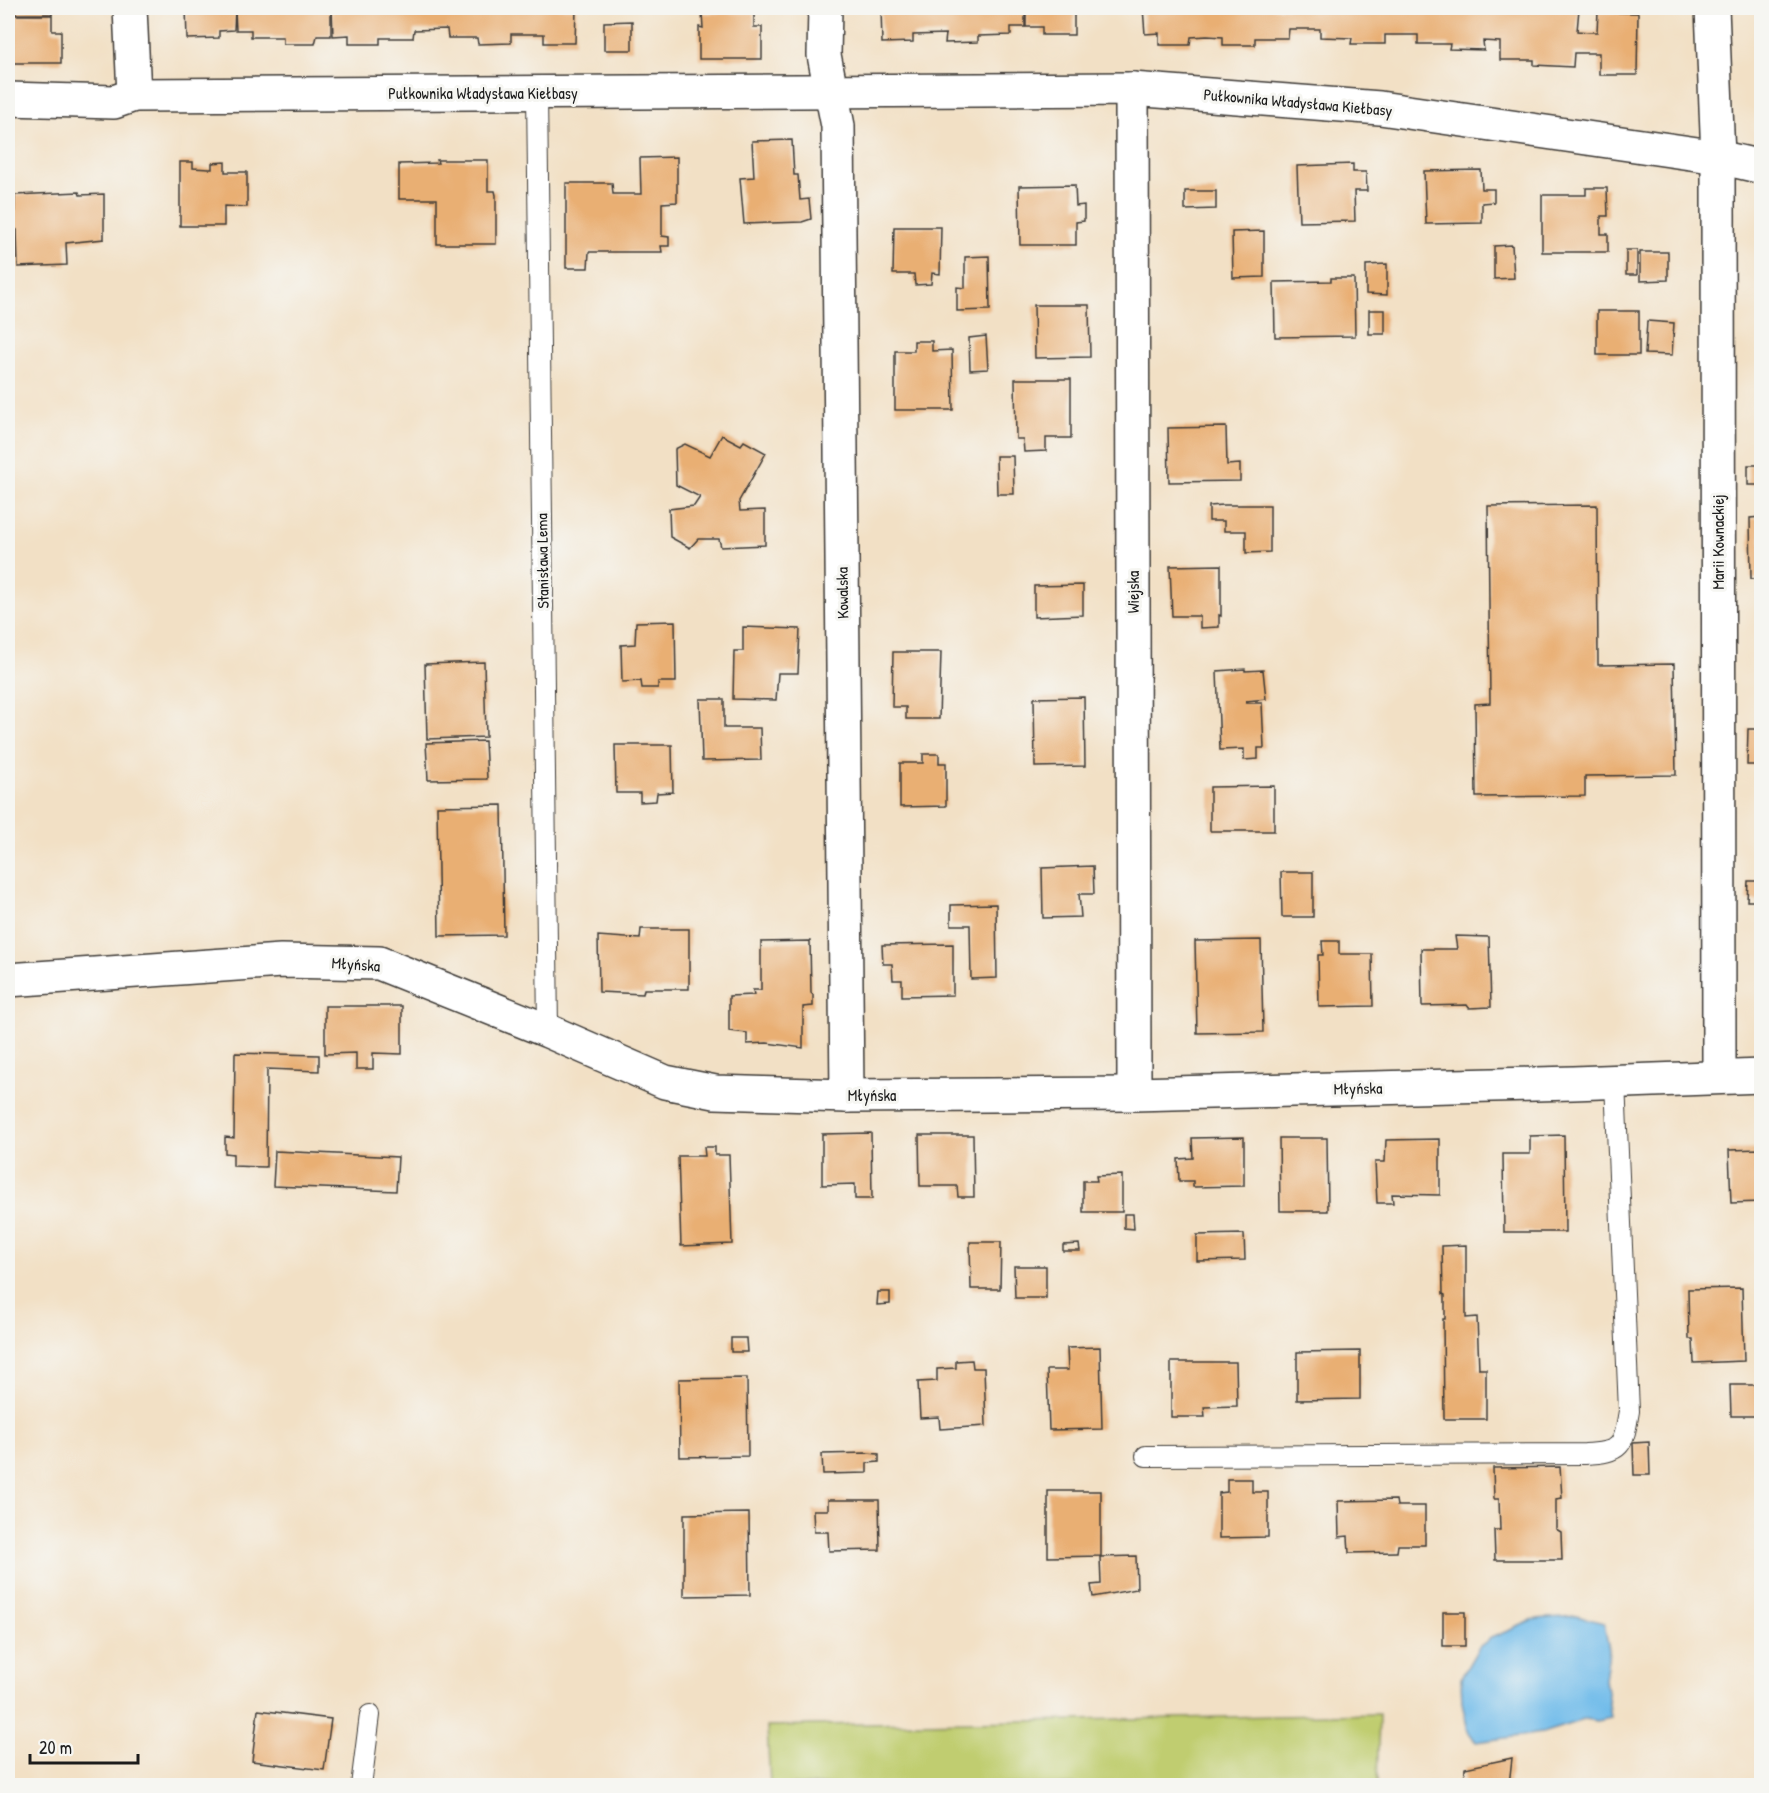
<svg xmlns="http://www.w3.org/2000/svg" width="1769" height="1793" viewBox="0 0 1769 1793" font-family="'Patrick Hand',sans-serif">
  <rect width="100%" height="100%" fill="#f6f6f2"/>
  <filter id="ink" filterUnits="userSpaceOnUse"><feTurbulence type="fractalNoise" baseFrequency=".0167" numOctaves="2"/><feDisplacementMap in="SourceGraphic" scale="12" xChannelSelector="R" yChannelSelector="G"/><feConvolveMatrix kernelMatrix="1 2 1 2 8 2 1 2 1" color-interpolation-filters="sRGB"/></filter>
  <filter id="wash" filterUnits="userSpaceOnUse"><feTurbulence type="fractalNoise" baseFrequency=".008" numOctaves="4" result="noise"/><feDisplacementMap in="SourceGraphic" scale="24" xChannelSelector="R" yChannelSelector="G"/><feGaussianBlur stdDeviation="1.35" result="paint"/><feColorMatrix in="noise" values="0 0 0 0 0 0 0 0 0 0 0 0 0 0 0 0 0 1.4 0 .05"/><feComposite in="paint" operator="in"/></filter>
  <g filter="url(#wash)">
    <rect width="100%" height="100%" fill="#f2e0c5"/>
    <!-- green -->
    <polygon fill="#c0cd6f" stroke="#6e7446" stroke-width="1.5" points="1379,1714 1377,1785 770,1785 767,1726"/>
    <!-- water -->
    <polygon fill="#71bcea" stroke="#466c83" stroke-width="1.5" points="1576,1616 1604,1623 1609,1650 1605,1680 1611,1718 1596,1721 1586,1719 1542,1733 1476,1742 1468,1731 1462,1702 1461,1678 1479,1647 1491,1638 1536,1619"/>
    <g id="blocks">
      <!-- building -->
      <g fill="#e9af73">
        <rect x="8" y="8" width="44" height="6"/>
        <polygon points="186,8 331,8 331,36 317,36 315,44 283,44 283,37 251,37 251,30 236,30 235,10 234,30 219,31 219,38 187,39"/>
        <polygon points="332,8 576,8 575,43 544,43 544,34 511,34 511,43 478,44 477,38 448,38 447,29 414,30 413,38 380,38 380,44 349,44 349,35 333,36"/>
        <polygon points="725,8 755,8 755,11 725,12"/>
        <polygon points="881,8 1025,8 1025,27 1011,27 1011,35 978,36 978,42 945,43 946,34 913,35 913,42 882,43"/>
        <polygon points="1026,8 1074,8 1074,35 1042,35 1042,27 1026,27"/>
        <polygon points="1143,8 1483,8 1483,12 1501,12 1501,8 1579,9 1577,31 1589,32 1597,32 1598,12 1638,13 1637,75 1599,75 1599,53 1574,53 1573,67 1534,65 1534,60 1500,60 1500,42 1483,41 1484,50 1449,49 1450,44 1418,44 1418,35 1385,35 1385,44 1351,44 1352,38 1320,37 1320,29 1289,29 1288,38 1255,38 1255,45 1223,45 1223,37 1207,36 1191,37 1190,45 1159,45 1159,33 1145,34"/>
        <polygon points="702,13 754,13 754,27 762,27 762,59 699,59 699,27 703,28"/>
        <polygon points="8,15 52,15 52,31 61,31 61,63 8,63"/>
        <polygon points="632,21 632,50 604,50 604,22"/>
        <polygon points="792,140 794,175 798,175 800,200 809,199 811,219 802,222 744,224 740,178 754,177 752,141"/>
        <polygon points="677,157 677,202 662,203 662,236 669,237 669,246 661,246 662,252 589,252 588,268 566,268 566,183 612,183 613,194 641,194 640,158"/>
        <polygon points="437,160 488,160 488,191 495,191 496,195 496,244 437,244 437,199 399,199 399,164 438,163"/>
        <polygon points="180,162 193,162 193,168 209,169 212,169 212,163 225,162 225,172 247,172 247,207 224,206 224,226 180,226"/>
        <polygon points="1353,164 1353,172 1366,172 1367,191 1354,191 1355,221 1299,222 1297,166"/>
        <polygon points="1481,170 1482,189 1494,189 1494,202 1482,203 1482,223 1426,224 1424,171"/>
        <polygon points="1075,185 1076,206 1084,205 1084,221 1076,222 1076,245 1020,245 1019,186"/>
        <polygon points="1586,188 1607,188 1608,216 1601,216 1601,234 1608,234 1608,252 1542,252 1542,195 1586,195"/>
        <polygon points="1185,191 1216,191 1216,209 1185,210"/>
        <polygon points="79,192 80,195 104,194 104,239 66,243 67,265 18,267 17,230 14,228 15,195"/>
        <polygon points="894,227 941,227 940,274 932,273 931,284 915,285 914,274 893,274"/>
        <polygon points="1264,231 1264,277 1233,278 1232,232"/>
        <polygon points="1512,245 1514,278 1494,279 1494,246"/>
        <rect x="1626" y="250" width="11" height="25"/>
        <polygon points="1640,252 1668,252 1668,280 1640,281"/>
        <polygon points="989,256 990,310 957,311 957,287 965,288 965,257"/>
        <polygon points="1387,264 1387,295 1366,294 1366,265"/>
        <polygon points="1331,278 1354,278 1355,336 1275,337 1274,282 1331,281"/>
        <polygon points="1034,305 1089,305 1090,357 1035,358"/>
        <rect x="1369" y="310" width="16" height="24"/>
        <rect x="1597" y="311" width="42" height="44"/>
        <polygon points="1647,321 1674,323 1672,355 1645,354"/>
        <polygon points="986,336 988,369 970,370 969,338"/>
        <polygon points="914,341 932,341 932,351 952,350 953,410 895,410 895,351 914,351"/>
        <polygon points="1015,379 1071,379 1071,438 1046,438 1046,451 1024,452 1023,439 1016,439"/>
        <polygon points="1226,427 1227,465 1240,464 1240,481 1169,482 1168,428"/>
        <polygon points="722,435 741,445 744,441 766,453 739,501 740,511 765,510 765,545 721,547 719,539 698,539 690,548 670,537 669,509 694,506 700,497 676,485 675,449 685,444 710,456"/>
        <polygon points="996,456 1013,456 1014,494 997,494"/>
        <rect x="1748" y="465" width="13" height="20"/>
        <polygon points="1224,505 1270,505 1270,552 1246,553 1246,531 1224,531 1224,521 1209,521 1209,506"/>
        <polygon points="1597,505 1598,665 1674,664 1676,775 1585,776 1585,796 1476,797 1475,704 1490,703 1488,506"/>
        <polygon points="1761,517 1761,579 1751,579 1750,518"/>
        <polygon points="1221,565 1221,616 1219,615 1219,627 1200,628 1200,616 1172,616 1170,566"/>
        <polygon points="1083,585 1083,615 1034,617 1034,586"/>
        <polygon points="675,621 676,682 658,682 658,688 642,688 641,681 622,682 621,645 635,644 636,622"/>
        <polygon points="743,627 800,629 798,673 778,673 776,700 733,699 734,651 743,651"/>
        <polygon points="893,652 941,652 939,719 906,719 906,707 892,707"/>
        <polygon points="484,662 486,737 427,739 425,664"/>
        <polygon points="1245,669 1245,671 1263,670 1266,699 1247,701 1246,703 1262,703 1264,748 1258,748 1258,759 1244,760 1244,749 1220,750 1217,671"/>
        <polygon points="1084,697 1085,766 1035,767 1034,698"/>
        <polygon points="700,699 724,699 724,728 760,728 761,760 702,761"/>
        <polygon points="1748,729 1761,729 1761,765 1747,765"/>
        <polygon points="485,741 487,779 428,780 426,743"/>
        <polygon points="615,745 672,745 673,792 657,793 656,801 640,802 640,793 616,793"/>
        <polygon points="923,754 939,754 939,763 946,763 946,806 900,807 900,763 923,763"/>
        <polygon points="1274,786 1274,831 1210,831 1210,787"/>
        <polygon points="502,805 504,935 439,936 437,806"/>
        <polygon points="1093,866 1094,894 1079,894 1081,917 1043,918 1042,868"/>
        <polygon points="1281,872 1313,872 1313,917 1282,917"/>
        <polygon points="1748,881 1761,881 1761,901 1747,901"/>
        <polygon points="996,904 997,978 971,979 970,925 951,925 951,905"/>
        <polygon points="641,929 689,929 689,989 644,989 643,994 599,992 598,936 640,939"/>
        <polygon points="1455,936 1489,937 1491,1007 1469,1008 1467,1005 1422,1006 1421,949 1457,949"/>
        <polygon points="1261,940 1263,1032 1197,1033 1195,941"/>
        <polygon points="810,941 811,993 813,995 813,1006 803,1007 803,1048 767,1043 747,1044 747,1033 729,1031 729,996 754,995 753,990 761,990 761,942"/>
        <polygon points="1322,941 1339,941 1339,954 1372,954 1373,1006 1319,1007 1318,955 1323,955"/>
        <polygon points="953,944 953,995 902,996 902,980 893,980 892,964 883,964 882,945"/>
        <polygon points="325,1006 402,1006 402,1054 373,1053 373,1069 356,1069 356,1053 325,1054"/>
        <polygon points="235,1053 319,1055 319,1071 267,1069 266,1167 233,1166 233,1154 225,1153 225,1137 234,1138"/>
        <polygon points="871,1133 872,1199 855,1199 855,1184 822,1185 822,1134"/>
        <polygon points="919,1135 973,1135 974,1197 958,1197 957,1186 920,1186"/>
        <polygon points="1564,1135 1565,1232 1504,1232 1503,1154 1530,1154 1530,1136"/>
        <polygon points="1244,1137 1244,1186 1193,1187 1193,1181 1179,1181 1178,1159 1193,1158 1192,1138"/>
        <polygon points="1279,1138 1327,1138 1328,1211 1280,1211"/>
        <polygon points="1440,1139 1440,1195 1392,1194 1393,1203 1377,1203 1375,1162 1385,1162 1386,1140"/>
        <polygon points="704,1147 715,1147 715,1155 729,1155 732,1244 681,1246 678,1156 705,1156"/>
        <polygon points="1761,1149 1761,1202 1731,1203 1729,1150"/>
        <polygon points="275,1151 398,1157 396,1191 273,1186"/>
        <polygon points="1122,1175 1122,1212 1083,1212 1083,1181 1097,1181 1096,1176"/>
        <polygon points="1124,1214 1133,1214 1134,1229 1124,1228"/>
        <polygon points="1244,1234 1245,1260 1197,1261 1197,1235"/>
        <polygon points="970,1242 1001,1242 1000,1289 971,1289"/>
        <polygon points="1079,1244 1080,1251 1063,1251 1063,1245"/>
        <polygon points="1466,1245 1466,1318 1477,1317 1479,1369 1486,1369 1486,1419 1444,1419 1443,1319 1445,1319 1445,1295 1443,1294 1442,1246"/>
        <polygon points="1014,1266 1046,1266 1046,1298 1015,1298"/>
        <polygon points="1742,1288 1744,1361 1694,1363 1693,1339 1689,1339 1688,1289"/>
        <polygon points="878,1292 890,1292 890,1304 877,1305"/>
        <polygon points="731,1338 746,1338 747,1352 731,1352"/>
        <polygon points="1100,1347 1102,1429 1049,1430 1047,1370 1068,1370 1067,1348"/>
        <polygon points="1360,1351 1360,1399 1297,1400 1297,1352"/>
        <polygon points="972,1360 973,1368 984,1368 986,1426 940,1429 939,1417 920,1418 918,1382 937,1381 937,1369 956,1368 956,1361"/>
        <polygon points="1171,1362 1236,1362 1237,1406 1204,1407 1205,1417 1171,1417"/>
        <polygon points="747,1378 748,1456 680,1457 679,1379"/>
        <polygon points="1730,1385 1761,1385 1761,1416 1731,1416"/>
        <polygon points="1649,1442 1650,1475 1634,1475 1633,1443"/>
        <polygon points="867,1453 879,1454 879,1462 867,1463 867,1473 823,1474 822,1454"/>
        <polygon points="1560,1467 1562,1498 1556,1499 1556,1529 1561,1532 1562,1560 1495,1560 1494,1530 1500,1530 1499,1499 1494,1499 1493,1468"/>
        <polygon points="1227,1479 1252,1479 1252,1492 1268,1492 1268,1537 1219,1538 1219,1493 1227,1492"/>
        <polygon points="1048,1491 1101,1491 1101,1556 1048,1557"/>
        <polygon points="828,1500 879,1500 880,1550 829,1551 828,1532 814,1532 813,1510 828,1510"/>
        <polygon points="1396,1500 1397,1506 1425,1506 1425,1545 1398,1545 1397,1552 1396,1552 1349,1553 1348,1536 1339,1537 1338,1501"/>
        <polygon points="749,1513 750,1595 684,1596 684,1514"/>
        <polygon points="1136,1556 1137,1589 1093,1597 1091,1585 1101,1584 1100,1557"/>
        <rect x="1443" y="1612" width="22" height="34"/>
        <polygon points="8,1700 13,1701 9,1736 8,1736"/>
        <polygon points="258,1710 331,1719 324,1770 252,1761"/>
        <polygon points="1512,1758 1509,1785 1464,1785 1465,1768"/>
      </g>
    </g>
  </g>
  <g filter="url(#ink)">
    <use href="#blocks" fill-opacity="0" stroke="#3c3935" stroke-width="1.5"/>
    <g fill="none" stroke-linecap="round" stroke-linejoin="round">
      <defs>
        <g id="service">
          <polyline points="537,92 548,1031"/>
          <path d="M1146,1456L1585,1454C1622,1452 1623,1447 1629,1411L1615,1082"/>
          <polyline points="361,1786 370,1715"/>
        </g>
        <g id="minor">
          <polyline points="130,8 134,95"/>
          <polyline points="825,8 824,55 838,126 847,1096"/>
          <polyline points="1712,8 1718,157 1719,1077"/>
          <polyline points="1132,89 1134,1094"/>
          <polyline points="8,99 114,102 134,95 1132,89 1380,108 1718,157 1762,167"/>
          <polyline points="8,980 281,961 379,963 548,1031 665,1082 715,1092 847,1096 1134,1094 1573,1083 1762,1076"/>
        </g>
      </defs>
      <!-- service casing -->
      <use href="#service" stroke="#3c3935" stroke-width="22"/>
      <!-- minor casing -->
      <use href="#minor" stroke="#3c3935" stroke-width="36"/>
      <!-- service -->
      <use href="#service" stroke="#fff" stroke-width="20"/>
      <!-- minor -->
      <use href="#minor" stroke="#fff" stroke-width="33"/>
    </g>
  </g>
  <g text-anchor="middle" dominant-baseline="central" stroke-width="6" stroke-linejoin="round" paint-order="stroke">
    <!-- street labels -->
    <g font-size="16" fill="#1c1c1c" stroke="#f6f6f2">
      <text x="483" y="93">Pułkownika Władysława Kiełbasy</text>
      <text transform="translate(1298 102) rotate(5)">Pułkownika Władysława Kiełbasy</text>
      <text transform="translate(1718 542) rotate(-90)">Marii Kownackiej</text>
      <text transform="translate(542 561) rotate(-91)">Stanisława Lema</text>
      <text transform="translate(1133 592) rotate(-90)">Wiejska</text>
      <text transform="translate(842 593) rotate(-91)">Kowalska</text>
      <text transform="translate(356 964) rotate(4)">Młyńska</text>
      <text transform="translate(1358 1088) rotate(-1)">Młyńska</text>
      <text x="872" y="1095">Młyńska</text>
    </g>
  </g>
  <!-- margin -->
  <rect width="1769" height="1793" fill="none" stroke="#f6f6f2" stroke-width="30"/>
  <!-- scale -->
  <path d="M30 1754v9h108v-9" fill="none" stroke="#1c1c1c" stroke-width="3"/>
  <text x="39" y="1754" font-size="18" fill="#1c1c1c" stroke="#f6f6f2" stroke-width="4.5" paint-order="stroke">20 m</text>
</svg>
